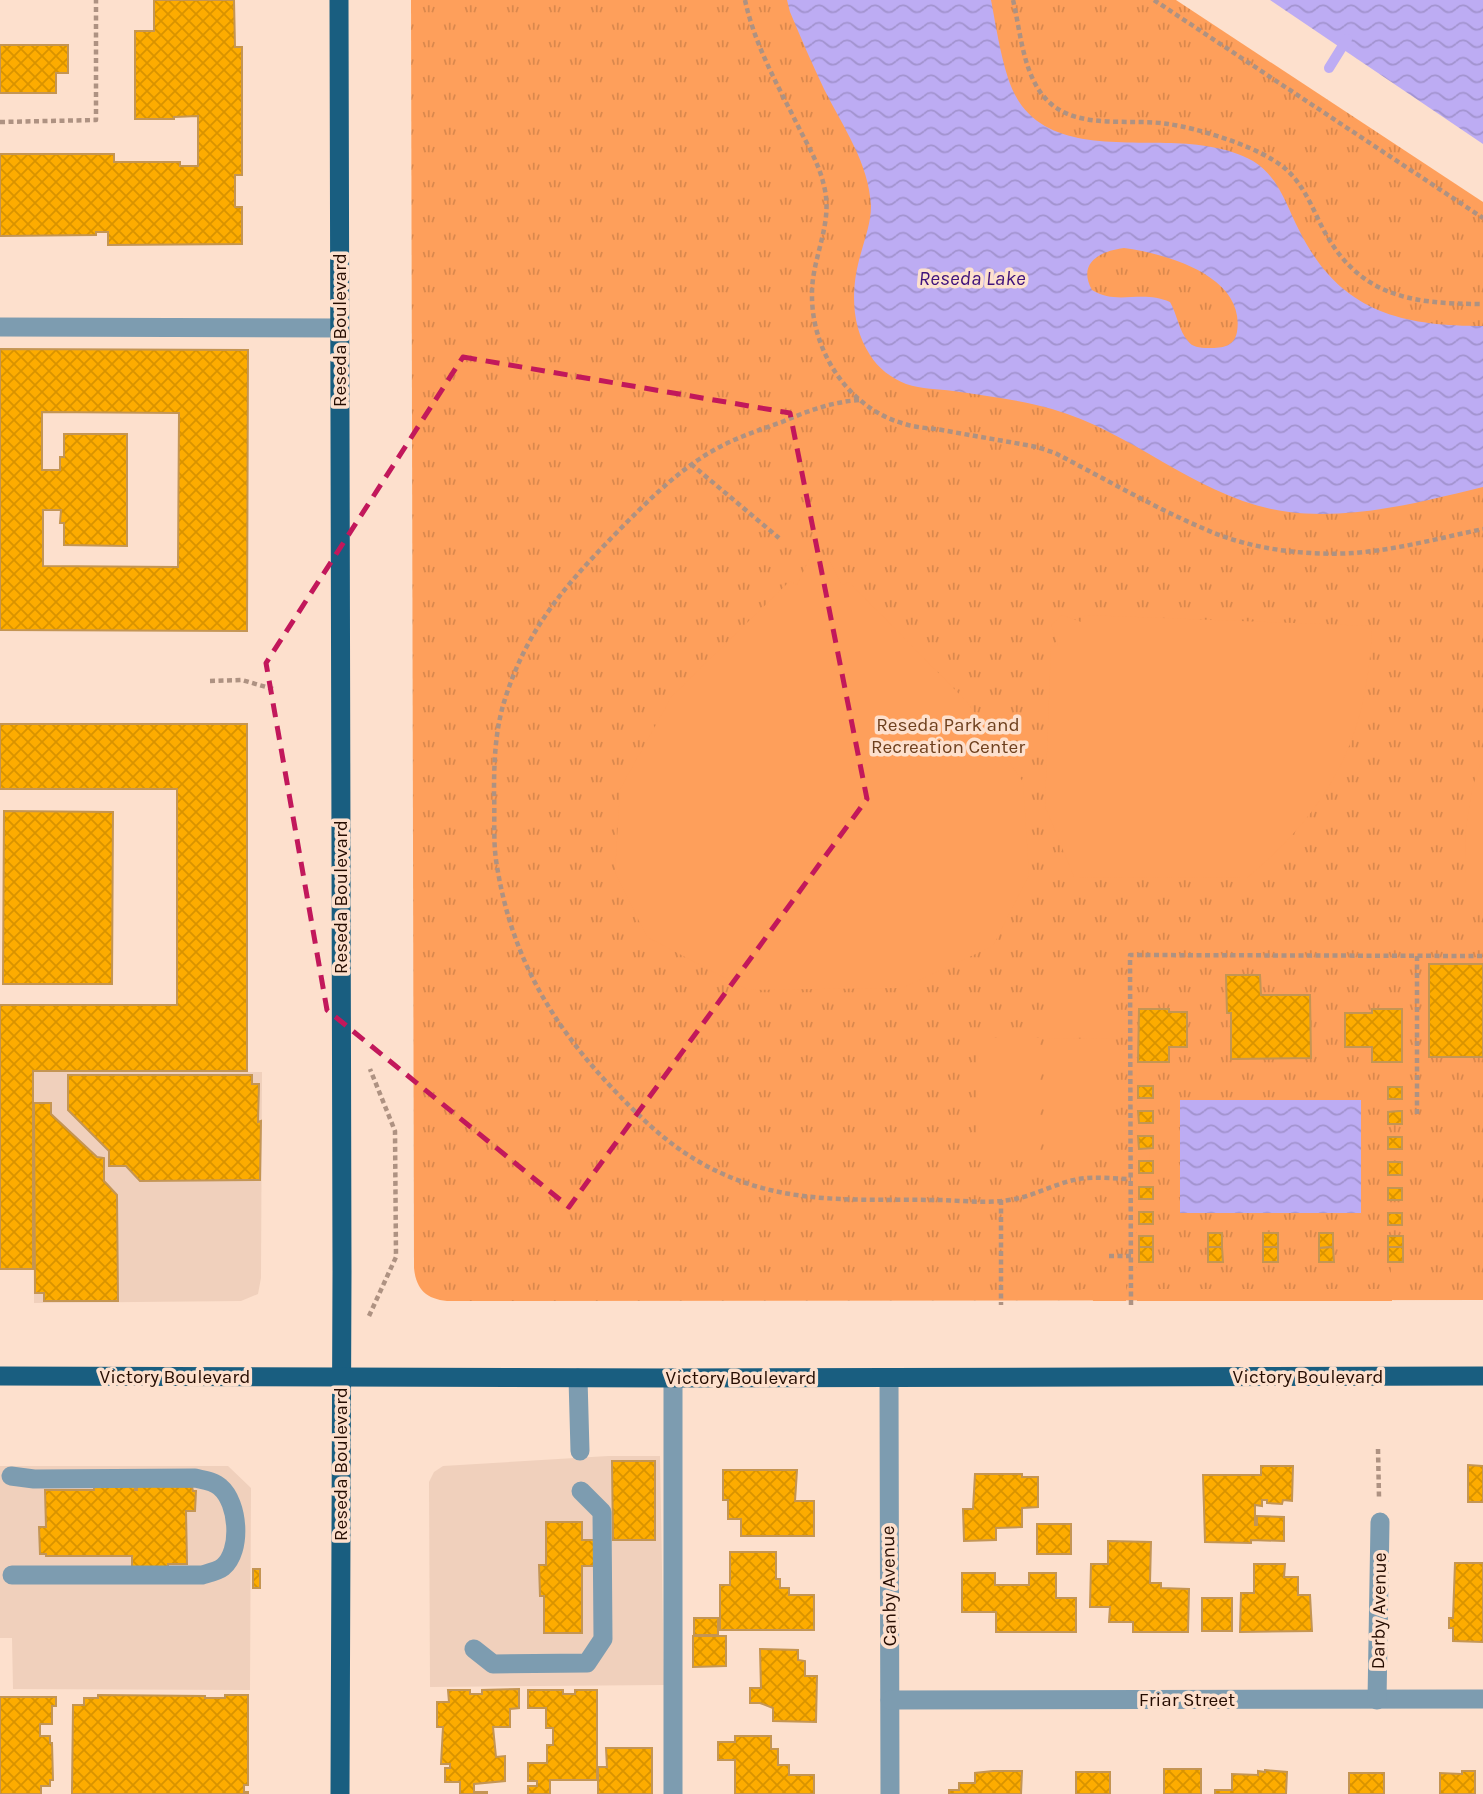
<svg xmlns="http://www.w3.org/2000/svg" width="1483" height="1794" viewBox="0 0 1483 1794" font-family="Karla,sans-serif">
  <defs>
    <pattern id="grass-tufts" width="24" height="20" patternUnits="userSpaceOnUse" patternTransform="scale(1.75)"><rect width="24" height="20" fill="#fe9f5b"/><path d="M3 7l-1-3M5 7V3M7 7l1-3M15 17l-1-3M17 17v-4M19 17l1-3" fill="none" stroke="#da884d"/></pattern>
    <pattern id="water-waves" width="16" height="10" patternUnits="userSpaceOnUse" patternTransform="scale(1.75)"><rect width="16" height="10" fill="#bdacf3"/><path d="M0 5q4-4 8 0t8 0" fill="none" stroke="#a293cf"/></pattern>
    <pattern id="building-cross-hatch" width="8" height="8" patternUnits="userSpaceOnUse" patternTransform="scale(1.75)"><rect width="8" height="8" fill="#fdac00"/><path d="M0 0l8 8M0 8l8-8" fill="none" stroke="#d99300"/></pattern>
  </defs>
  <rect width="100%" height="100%" fill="#fde0cd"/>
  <!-- built -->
  <g fill="#f0d0bc">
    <polygon points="34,1072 262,1072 261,1278 258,1294 241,1301 34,1303"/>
    <polygon points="608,1456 660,1456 664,1685 430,1687 429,1482 434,1472 443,1466"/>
    <polygon points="0,1466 228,1466 251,1488 250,1690 13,1689 12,1638 0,1638"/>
  </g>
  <!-- grass -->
  <path fill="url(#grass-tufts)" d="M411,0H1176L1483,202V1300L447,1301C426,1299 416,1289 414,1268Z"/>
  <!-- garden -->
  <g fill="#fe9f5b">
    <polygon points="811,555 827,555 842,585 849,582 967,702 1023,782 1029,875 993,946 902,988 748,990 647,937 615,873 620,789 672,696 790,581 797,585"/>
    <path d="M1062,615L1081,622L1085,615L1372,626C1368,737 1332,806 1247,878L1074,877L1045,806L1051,647L1058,645L1051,625Z"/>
    <polygon points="1483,756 1483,888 1466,888 1465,834 1472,789"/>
    <rect x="1049" y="976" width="63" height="55"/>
    <rect x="976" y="1038" width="63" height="114"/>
    <polygon points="1115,1038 1115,1152 1046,1152 1046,1039"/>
    <polygon points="1136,1074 1149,1074 1149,1086 1138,1086 1138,1098 1150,1098 1150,1111 1138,1111 1139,1123 1150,1123 1150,1136 1138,1136 1139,1148 1149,1148 1150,1161 1139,1161 1139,1173 1150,1173 1150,1187 1139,1187 1139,1198 1150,1199 1150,1212 1139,1212 1139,1224 1150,1224 1150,1236 1137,1236"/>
    <polygon points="1109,1262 1126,1262 1126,1301 1093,1301 1092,1294 1081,1294 1081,1289 1109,1289"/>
    <polygon points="1137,1262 1151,1262 1151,1289 1391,1289 1391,1262 1403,1262 1403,1293 1392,1293 1392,1301 1137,1301"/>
  </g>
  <!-- water -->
  <g fill="url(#water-waves)" fill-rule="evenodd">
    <path d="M787,0H991C996,26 1000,53 1008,78C1031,151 1109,141 1171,143C1198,144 1228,147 1253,161C1279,177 1286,205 1299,230C1339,311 1399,326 1483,326V487C1421,502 1354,520 1289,512C1201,501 1136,433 1052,409C1021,400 986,396 953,391C938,389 922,389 906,384C891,378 878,368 870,355C850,325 851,286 861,253C865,238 871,222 871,206C869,163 843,127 824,89C812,64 801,38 790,12ZM1124,248C1167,254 1246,276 1237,332C1234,348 1220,348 1207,348C1200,348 1192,347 1188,341C1179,331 1177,314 1170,302C1141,289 1118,306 1092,290C1077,263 1100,251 1124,248Z"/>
    <polygon points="1270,0 1483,0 1483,144"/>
    <rect x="1180" y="1100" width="181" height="113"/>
  </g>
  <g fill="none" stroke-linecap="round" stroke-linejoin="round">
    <!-- stream -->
    <polyline stroke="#bdacf3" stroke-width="10" points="1329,68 1347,39"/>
  </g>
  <!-- building -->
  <g fill="url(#building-cross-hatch)" stroke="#c49553" stroke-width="2" fill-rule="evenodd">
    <polygon points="154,0 234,0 235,47 242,47 242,175 235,175 235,207 242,207 242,244 108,245 108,232 96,232 96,235 0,236 0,154 114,154 114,162 180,162 180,166 198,166 198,116 174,117 174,119 135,119 135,31 154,31"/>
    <polygon points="0,45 68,45 68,73 56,73 56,93 0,93"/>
    <path d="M0,349L248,350L247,631L0,630ZM42,412L179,413L178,567L43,566V510H61L60,523H64V545L127,546V434H64V457H60V470H42Z"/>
    <polygon points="0,724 247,724 247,1071 33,1071 33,1269 0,1269 0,1005 177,1005 177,789 0,789"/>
    <polygon points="4,811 113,812 112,984 3,984"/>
    <rect x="1429" y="964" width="54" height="93"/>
    <polygon points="1226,975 1260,975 1261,995 1310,995 1311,1058 1231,1059 1231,1013 1227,1013"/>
    <polygon points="1139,1009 1169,1009 1169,1012 1187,1012 1187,1047 1169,1047 1169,1062 1138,1062"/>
    <polygon points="1372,1009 1402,1009 1402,1062 1372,1062 1372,1047 1345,1047 1345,1013 1372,1013"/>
    <polygon points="68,1075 252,1075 252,1084 259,1084 258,1122 261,1121 260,1180 140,1181 126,1166 109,1166 109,1151 68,1110"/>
    <rect x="1138" y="1086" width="15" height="12"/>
    <rect x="1388" y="1087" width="14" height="12"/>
    <polygon points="34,1103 51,1103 51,1114 97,1157 104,1158 104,1181 117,1195 118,1301 44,1301 44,1293 35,1293"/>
    <polygon points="1138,1111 1153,1111 1153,1123 1139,1123"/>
    <polygon points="1399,1111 1402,1111 1402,1124 1388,1124 1388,1112"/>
    <polygon points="1138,1136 1153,1136 1153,1148 1139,1149"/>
    <rect x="1388" y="1137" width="14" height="12"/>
    <rect x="1139" y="1161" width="14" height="12"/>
    <rect x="1388" y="1162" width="14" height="13"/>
    <rect x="1139" y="1187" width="14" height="12"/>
    <rect x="1388" y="1188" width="14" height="12"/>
    <rect x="1139" y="1212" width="14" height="12"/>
    <rect x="1388" y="1213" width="14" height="12"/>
    <rect x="1208" y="1233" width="14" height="14"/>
    <rect x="1263" y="1233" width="15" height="14"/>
    <polygon points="1319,1233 1333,1233 1333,1247 1319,1248"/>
    <rect x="1139" y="1236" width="14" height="11"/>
    <rect x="1388" y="1236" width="15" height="11"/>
    <rect x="1139" y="1247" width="14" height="15"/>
    <polygon points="1208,1247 1222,1247 1223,1262 1208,1262"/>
    <rect x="1263" y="1247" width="15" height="15"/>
    <polygon points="1333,1247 1334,1262 1319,1262 1319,1248"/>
    <rect x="1388" y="1247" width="15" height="15"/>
    <polygon points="612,1461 655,1461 655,1540 613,1540"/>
    <polygon points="1468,1465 1483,1466 1483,1502 1468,1502"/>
    <polygon points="1261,1466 1293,1466 1292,1501 1283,1500 1282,1504 1267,1503 1267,1500 1262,1500 1262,1506 1255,1505 1255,1525 1257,1525 1257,1516 1284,1517 1284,1541 1251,1540 1251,1543 1205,1542 1203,1475 1261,1475"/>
    <polygon points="723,1470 797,1470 795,1501 814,1501 814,1536 741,1536 741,1519 728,1519 728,1500 723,1500"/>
    <polygon points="975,1474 1022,1474 1022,1477 1038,1477 1038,1507 1022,1508 1022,1527 996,1528 996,1540 964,1541 963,1509 973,1509"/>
    <polygon points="94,1486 135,1486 135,1490 137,1490 137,1486 192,1487 193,1491 196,1491 195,1511 186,1511 187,1564 168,1564 168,1569 132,1570 132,1556 46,1556 46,1554 40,1554 39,1527 46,1527 45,1490 94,1490"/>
    <polygon points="546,1522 582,1522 582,1540 596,1540 596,1566 582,1566 582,1633 544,1633 544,1596 540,1596 539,1565 546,1565"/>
    <rect x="1037" y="1524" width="34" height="30"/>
    <polygon points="1108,1541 1151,1542 1150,1583 1161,1583 1161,1588 1189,1589 1188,1632 1133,1632 1133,1622 1109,1622 1110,1607 1090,1607 1091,1564 1108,1564"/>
    <polygon points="730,1552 776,1552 776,1579 780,1579 780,1588 789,1588 789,1595 814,1595 814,1630 720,1630 720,1585 730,1585"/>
    <polygon points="1455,1563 1483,1563 1483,1642 1453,1641 1453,1628 1449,1628 1449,1618 1453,1618"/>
    <polygon points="1254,1564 1285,1564 1284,1577 1298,1577 1298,1595 1310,1595 1312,1631 1240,1632 1241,1593 1254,1593"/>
    <rect x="253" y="1569" width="7" height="19"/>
    <polygon points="962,1573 995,1573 995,1585 1029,1585 1029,1573 1056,1573 1056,1598 1076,1598 1076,1632 996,1632 996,1612 962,1612"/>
    <rect x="1202" y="1598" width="30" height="33"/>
    <rect x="694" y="1618" width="24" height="17"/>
    <polygon points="693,1636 726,1636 726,1666 693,1667"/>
    <polygon points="760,1649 798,1650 798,1660 805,1661 805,1676 817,1676 816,1722 773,1721 773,1708 760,1703 750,1703 750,1688 761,1688"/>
    <polygon points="519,1689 519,1708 510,1709 510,1727 493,1727 496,1757 505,1756 505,1781 474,1784 474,1792 487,1792 487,1794 460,1794 460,1782 445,1782 445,1768 450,1768 450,1764 441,1764 443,1727 437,1727 437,1702 449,1702 448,1690 470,1690 470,1694 482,1694 482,1690"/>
    <polygon points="528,1690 563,1690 563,1694 575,1694 575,1690 597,1690 597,1780 550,1780 550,1794 528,1794 528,1786 537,1786 537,1781 528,1781 528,1763 547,1763 547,1745 553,1745 553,1728 546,1728 546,1708 528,1708"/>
    <polygon points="98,1695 205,1696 205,1698 225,1698 225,1695 248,1695 248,1785 244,1785 244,1792 248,1792 248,1794 72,1794 73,1705 84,1705 84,1698 98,1698"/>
    <polygon points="0,1697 56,1697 56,1706 52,1706 52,1724 40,1724 40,1736 50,1736 50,1743 52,1743 53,1780 50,1780 50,1786 41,1786 41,1794 0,1794"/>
    <polygon points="735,1736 771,1736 771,1749 778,1749 778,1765 789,1765 789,1775 814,1775 814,1794 735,1794 735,1760 718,1760 718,1742 735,1742"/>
    <polygon points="606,1748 652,1748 652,1794 598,1794 598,1767 607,1767"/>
    <rect x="1164" y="1769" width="37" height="25"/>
    <polygon points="1265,1770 1287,1772 1286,1794 1215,1794 1215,1790 1232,1790 1232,1774 1258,1775 1258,1771 1265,1772"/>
    <polygon points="993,1771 1022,1771 1021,1794 949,1794 949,1790 959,1790 959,1783 975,1783 975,1773"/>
    <polygon points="1462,1771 1475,1771 1475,1794 1440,1794 1440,1773 1462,1774"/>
    <rect x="1076" y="1772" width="34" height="22"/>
    <rect x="1349" y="1773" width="35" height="21"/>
  </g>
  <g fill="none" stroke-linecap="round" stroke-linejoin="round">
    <!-- path -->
    <g stroke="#ae9282" stroke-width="4.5" stroke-dasharray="5 3.5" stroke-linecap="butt">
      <path d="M745,0C755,47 780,89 801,132C810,149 820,167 824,186C834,224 811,258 812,296C812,352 849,409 905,424C917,428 930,428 942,430C974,436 1005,441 1037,447L1055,453C1105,479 1155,508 1207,530C1250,549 1305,556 1353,553C1396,550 1440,538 1483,529"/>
      <path d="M1013,0C1021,33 1023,79 1050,103C1080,130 1131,118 1168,124C1197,128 1248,144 1273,160C1298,174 1308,198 1320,223C1356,296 1408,304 1483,304"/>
      <polyline points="1154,0 1483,218"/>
      <polyline points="0,122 96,120 96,0"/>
      <path d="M859,400C832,402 807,411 782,422C759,430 735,438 714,450C682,468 655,494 629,520C574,576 529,622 505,699C495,730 494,762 494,794C495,815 493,838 496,860C510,954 550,1023 615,1091C655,1133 690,1164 746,1183C806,1204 872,1199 935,1200C959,1200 985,1204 1009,1200C1033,1197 1055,1183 1079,1179C1095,1176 1114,1179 1131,1179"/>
      <polyline points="691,464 779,538"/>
      <polyline points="210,681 242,680 273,689"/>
      <polyline points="1417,956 1417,1116"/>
      <polyline points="1001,1200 1001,1305"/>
      <polyline points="1109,1256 1131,1256"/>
      <polyline points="1131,1305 1130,955 1483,956"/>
      <polyline points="369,1316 396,1257 395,1131 370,1069"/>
      <polyline points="1378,1449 1379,1497"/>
    </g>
    <!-- service -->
    <g stroke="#7d9cb0" stroke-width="19">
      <polyline points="0,327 339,328"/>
      <polyline points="578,1378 580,1451"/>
      <polyline points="673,1378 673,1794"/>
      <path d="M11,1476L34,1479L195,1478C203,1480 214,1481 220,1487C239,1503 242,1551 223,1567C218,1571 209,1573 202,1575H12"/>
      <polyline points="474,1649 493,1664 587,1663 603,1639 602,1512 581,1491"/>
    </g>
    <!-- minor -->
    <g stroke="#7d9cb0" stroke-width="19">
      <polyline points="889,1378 890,1794"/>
      <polyline points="890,1700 1483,1699"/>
      <polyline points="1377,1700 1380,1522"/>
    </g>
    <!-- primary -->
    <g stroke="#195e80" stroke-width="19">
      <polyline points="339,0 342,1271 340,1794"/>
      <polyline points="0,1376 673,1378 1483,1376"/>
    </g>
  </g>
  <!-- marked area -->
  <path fill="none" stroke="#c2185b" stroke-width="5" stroke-dasharray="14 9" stroke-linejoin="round" d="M463,357L790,413L867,799L569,1207L327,1010L266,663Z"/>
  <g text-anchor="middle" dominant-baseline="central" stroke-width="7" stroke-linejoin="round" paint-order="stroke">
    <!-- street labels -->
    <g font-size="19" fill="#250c00" stroke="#fde0cd">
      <text transform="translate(340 330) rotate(-90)">Reseda Boulevard</text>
      <text transform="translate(341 897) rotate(-90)">Reseda Boulevard</text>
      <text x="175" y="1377">Victory Boulevard</text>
      <text x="1308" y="1377">Victory Boulevard</text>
      <text x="741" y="1378">Victory Boulevard</text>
      <text transform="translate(341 1464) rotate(-90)">Reseda Boulevard</text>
      <text transform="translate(889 1586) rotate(-91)">Canby Avenue</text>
      <text transform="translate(1379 1611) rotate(-89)">Darby Avenue</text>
      <text x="1187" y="1700">Friar Street</text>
    </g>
    <!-- park labels -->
    <g font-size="19" fill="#6e401e" stroke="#fde0cd">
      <text x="948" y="725">Reseda Park and<tspan x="948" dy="22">Recreation Center</tspan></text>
    </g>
    <!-- water labels -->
    <g font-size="21" font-style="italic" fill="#3f127b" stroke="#fde0cd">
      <text x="972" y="278">Reseda Lake</text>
    </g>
  </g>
</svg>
